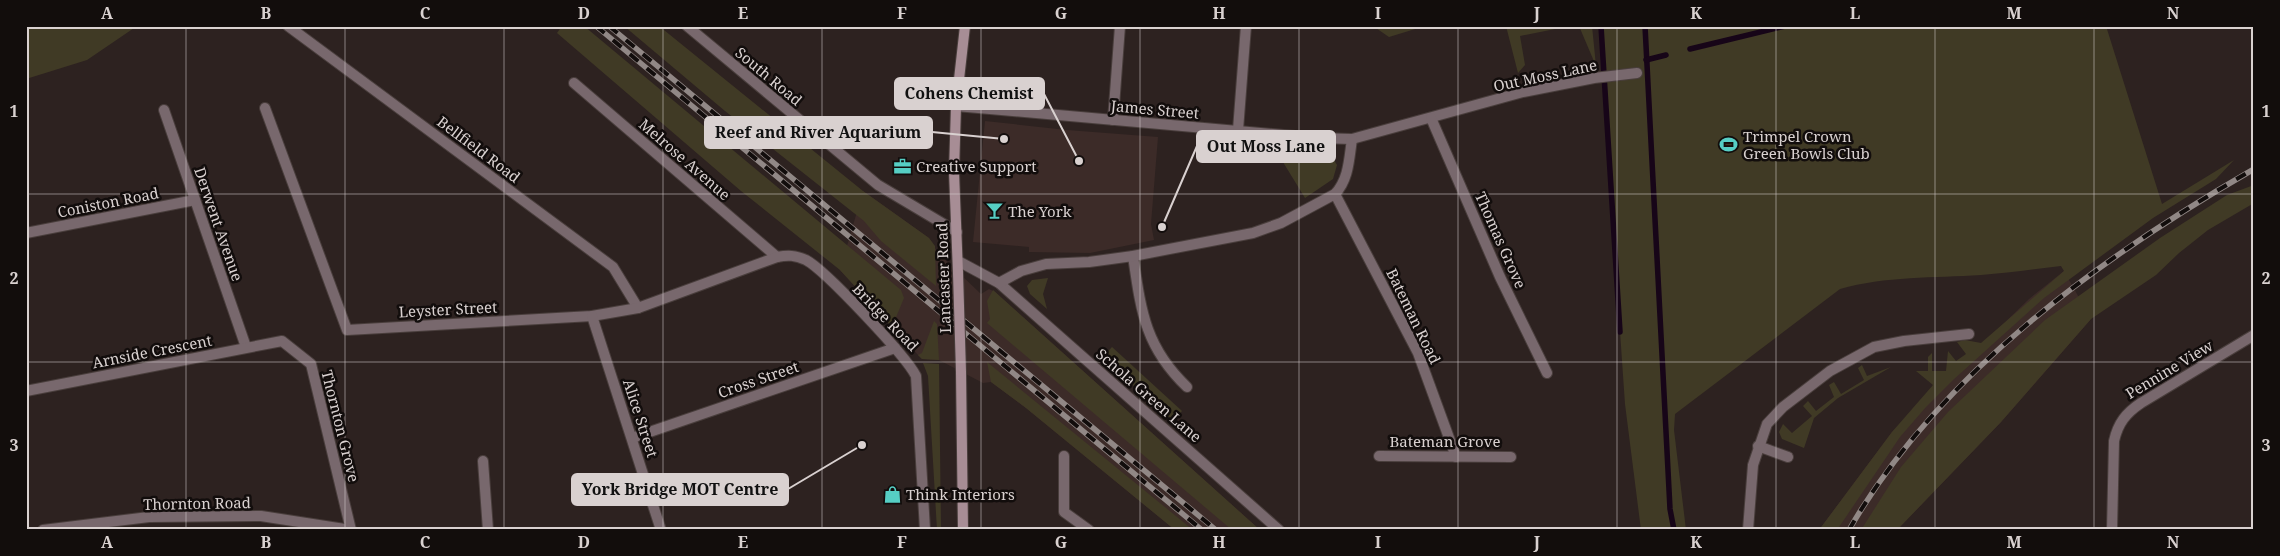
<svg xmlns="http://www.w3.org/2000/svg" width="2280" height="556" viewBox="0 0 2280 556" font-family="'Noto Serif',serif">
  <rect width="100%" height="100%" fill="#2d2220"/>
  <!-- built -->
  <g fill="#3c2b28">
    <polygon points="985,121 1067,130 1158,137 1151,224 1154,240 1090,253 1029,252 1029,247 973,242"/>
    <polygon points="863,191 929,238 938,253 981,294 989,289 995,292 1260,530 1175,530 1026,408 991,382 983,383 939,360 922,359 918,355 840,270"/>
    <polygon points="2064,271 2091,319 2001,422 1897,530 1819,530 1892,432 2029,299"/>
  </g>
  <!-- green -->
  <g fill="#403a25">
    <polygon points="26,26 137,26 87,60 26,79"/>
    <polygon points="562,26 584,26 901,290 904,298 892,327 840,270 741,191 557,33"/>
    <polygon points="624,26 659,26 863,191 929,238 935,246 936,286 881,241 864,221 725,111"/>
    <polygon points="1373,26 1425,26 1389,37"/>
    <polygon points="1506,26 1570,26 1520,36 1525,65 1518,73"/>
    <polygon points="1579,26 1592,26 1596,66"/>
    <path d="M1599,26H2106L2162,204L2234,160L2216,179L2153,218L2044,298L1953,380L1926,407L1900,437L1837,530H1819L1892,432L1933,385L1916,371H1928V357L1932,353V371H1946L1948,351L1956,361L1966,354L1957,342L1965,340L1981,343L2064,271L2061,266C2034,269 2007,273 1981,275C1934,278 1885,276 1840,289L1675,414L1674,430L1686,530H1641L1625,404Z"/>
    <polygon points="1278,146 1330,153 1337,165 1333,179 1305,198 1275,149"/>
    <polygon points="2254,185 2254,203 2208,230 2179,253 2156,275 2091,319 2001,422 1897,530 1861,530 1901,467 1948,412 2045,320 2160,238 2227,195"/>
    <polygon points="1048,278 1043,294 1047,309 1030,294 1027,286 1032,280"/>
    <polygon points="993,290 1260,530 1232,530 987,323 990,319 987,301"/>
    <polygon points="934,321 937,324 939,360 922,359 918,355 922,353"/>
    <polygon points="1112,347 1182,411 1173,421 1102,358"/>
    <polygon points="987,362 1193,530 1175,530 1026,408 991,382"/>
    <polygon points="923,363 939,364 941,530 937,530 928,376"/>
    <polygon points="1862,365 1867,376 1891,367 1838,398 1814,418 1804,448 1782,439 1779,432 1783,424 1792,433 1812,416 1803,406 1808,401 1816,411 1834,397 1829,385 1834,382 1841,394 1864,380 1858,368"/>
  </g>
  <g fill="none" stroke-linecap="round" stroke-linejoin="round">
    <!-- stream -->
    <g stroke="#170518" stroke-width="5.5">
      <polyline points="1601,26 1620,332"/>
      <polyline points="1645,26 1670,509 1674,530"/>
      <polyline points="1690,49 1785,26"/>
      <polyline points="1646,60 1666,55"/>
    </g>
    <defs>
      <g id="minor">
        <polyline points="288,26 613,267 638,308"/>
        <polyline points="687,26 878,185 957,232"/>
        <polyline points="574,83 777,257"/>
        <polyline points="956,106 1318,138 1352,139 1523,92 1594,78 1637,73"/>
        <path d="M265,108L347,330L592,316L638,308L777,257C788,255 795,255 806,260C825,270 906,356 916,376L925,530"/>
        <polyline points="164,110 246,347"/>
        <polyline points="1431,118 1500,277 1547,373"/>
        <polyline points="1113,120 1120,26"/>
        <polyline points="1238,130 1246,26"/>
        <polyline points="1335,194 1418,353 1456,457"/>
        <polyline points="26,233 195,200"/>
        <path d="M1133,256C1141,311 1145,347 1187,387"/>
        <polyline points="958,261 999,283 1279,530"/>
        <path d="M999,283L1021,271L1046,264L1089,262L1133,256L1253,233L1281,223L1335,194C1349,179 1349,159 1352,139"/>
        <polyline points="592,316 661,530"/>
        <polyline points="26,391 282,341 311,364 351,530"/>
        <polyline points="632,438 895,348"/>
        <polyline points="1758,446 1788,457"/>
        <polyline points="1064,456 1064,512 1089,530"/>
        <polyline points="1379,456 1511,457"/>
        <polyline points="483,461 488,530"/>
        <polyline points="43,530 149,517 261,516 351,530"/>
        <polyline points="1748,530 1753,465 1767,424 1783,407 1830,371 1874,347 1904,341 1969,334"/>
        <path d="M2112,530L2114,441C2118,423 2126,413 2141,403L2254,335"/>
      </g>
      <g id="secondary">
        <polyline points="958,273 954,172 956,106 965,26"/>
        <polyline points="961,372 963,530"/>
      </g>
    </defs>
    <!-- minor casing -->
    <use href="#minor" stroke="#493e3c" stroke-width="12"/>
    <!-- secondary casing -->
    <use href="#secondary" stroke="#493e3c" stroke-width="12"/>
    <!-- minor -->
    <use href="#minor" stroke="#78686d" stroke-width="10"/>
    <!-- secondary -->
    <use href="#secondary" stroke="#a78d95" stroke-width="10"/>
    <defs>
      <g id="rail">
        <polyline points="596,26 1202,530"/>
        <polyline points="609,26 1216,530"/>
        <path d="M1849,530C1938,374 2101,257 2254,169"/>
      </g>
    </defs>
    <!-- rail casing -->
    <use href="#rail" stroke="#918886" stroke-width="5.5"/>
    <!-- rail -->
    <use href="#rail" stroke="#120d0c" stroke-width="4" stroke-dasharray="11" stroke-linecap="butt"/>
    <defs>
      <polyline id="secondary-bridge" points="958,273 961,372"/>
    </defs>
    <!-- secondary-bridge casing -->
    <use href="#secondary-bridge" stroke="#493e3c" stroke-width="12" stroke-linecap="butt"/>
    <!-- secondary-bridge -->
    <use href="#secondary-bridge" stroke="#a78d95" stroke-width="10"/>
  </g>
  <!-- grid -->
  <path fill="none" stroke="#d9d1d0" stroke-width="1" stroke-opacity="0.55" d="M186,26V530M345,26V530M504,26V530M663,26V530M822,26V530M981,26V530M1140,26V530M1299,26V530M1458,26V530M1617,26V530M1776,26V530M1935,26V530M2094,26V530M26,194H2254M26,362H2254"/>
  <!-- icons -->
  <defs>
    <symbol id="stadium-bare" viewBox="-9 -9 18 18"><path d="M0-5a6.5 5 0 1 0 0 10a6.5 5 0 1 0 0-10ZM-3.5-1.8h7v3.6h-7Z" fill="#56cec4" stroke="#120d0c" stroke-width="2.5" paint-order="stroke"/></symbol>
    <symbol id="office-bare" viewBox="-9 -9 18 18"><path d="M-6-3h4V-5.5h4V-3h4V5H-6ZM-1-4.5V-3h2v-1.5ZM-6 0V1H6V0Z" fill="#56cec4" stroke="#120d0c" stroke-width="2.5" paint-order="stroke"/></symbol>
    <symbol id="bar-bare" viewBox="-9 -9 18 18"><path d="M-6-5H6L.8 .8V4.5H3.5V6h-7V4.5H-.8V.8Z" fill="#56cec4" stroke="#120d0c" stroke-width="2.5" paint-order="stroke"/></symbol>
    <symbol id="shop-bare" viewBox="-9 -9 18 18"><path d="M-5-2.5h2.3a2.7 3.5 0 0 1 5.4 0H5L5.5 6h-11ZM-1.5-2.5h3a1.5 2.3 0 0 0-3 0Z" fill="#56cec4" stroke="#120d0c" stroke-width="2.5" paint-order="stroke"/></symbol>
  </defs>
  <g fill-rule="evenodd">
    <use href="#stadium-bare" x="1716" y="132" width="25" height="25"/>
    <use href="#office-bare" x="890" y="154" width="25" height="25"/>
    <use href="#bar-bare" x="982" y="198" width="25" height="25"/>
    <use href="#shop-bare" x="880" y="482" width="25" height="25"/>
  </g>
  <g text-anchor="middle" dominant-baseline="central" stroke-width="5" stroke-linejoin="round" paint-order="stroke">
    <!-- street labels -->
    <g font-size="15" fill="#d9d1d0" stroke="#120d0c">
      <text transform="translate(1545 75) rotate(-12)">Out Moss Lane</text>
      <text transform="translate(769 76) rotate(40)">South Road</text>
      <text transform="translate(1155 109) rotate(5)">James Street</text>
      <text transform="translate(479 149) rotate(37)">Bellfield Road</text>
      <text transform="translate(685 159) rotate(41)">Melrose Avenue</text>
      <text transform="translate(108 202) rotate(-11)">Coniston Road</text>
      <text transform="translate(219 224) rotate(71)">Derwent Avenue</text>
      <text transform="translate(1501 240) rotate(66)">Thomas Grove</text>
      <text transform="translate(943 278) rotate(-92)">Lancaster Road</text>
      <text transform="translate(448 309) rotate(-3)">Leyster Street</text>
      <text transform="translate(1414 316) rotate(64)">Bateman Road</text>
      <text transform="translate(886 317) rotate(46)">Bridge Road</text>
      <text transform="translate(152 351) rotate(-11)">Arnside Crescent</text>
      <text transform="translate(2169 369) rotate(-31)">Pennine View</text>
      <text transform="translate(758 379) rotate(-19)">Cross Street</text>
      <text transform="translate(1149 395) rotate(41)">Schola Green Lane</text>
      <text transform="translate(641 418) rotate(72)">Alice Street</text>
      <text transform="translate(341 426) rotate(76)">Thornton Grove</text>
      <text x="1445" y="441">Bateman Grove</text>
      <text transform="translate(197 503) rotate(-1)">Thornton Road</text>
    </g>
    <!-- poi labels -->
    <g font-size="15" fill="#d9d1d0" stroke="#120d0c" text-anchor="start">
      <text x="1743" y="136">Trimpel Crown<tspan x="1743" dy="17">Green Bowls Club</tspan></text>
      <text x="916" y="166">Creative Support</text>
      <text x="1008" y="211">The York</text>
      <text x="906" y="494">Think Interiors</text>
    </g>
  </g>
  <!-- callouts -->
  <path fill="none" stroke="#d9d1d0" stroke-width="2" d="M1079 161L1044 94M1004 139L932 132M1162 227L1197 146M862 445L788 489"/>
  <g fill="#d9d1d0" stroke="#120d0c" stroke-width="2">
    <circle cx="1079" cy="161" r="5"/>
    <circle cx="1004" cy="139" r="5"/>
    <circle cx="1162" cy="227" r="5"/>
    <circle cx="862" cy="445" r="5"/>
  </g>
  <g fill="#d9d1d0" stroke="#d9d1d0" stroke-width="2">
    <rect x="895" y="78" width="149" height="31" rx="5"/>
    <rect x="705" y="117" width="227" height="31" rx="5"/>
    <rect x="1197" y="131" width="138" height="31" rx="5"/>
    <rect x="572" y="474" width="216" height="31" rx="5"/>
  </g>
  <g font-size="16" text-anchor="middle" font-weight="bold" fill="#111">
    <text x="969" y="99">Cohens Chemist</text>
    <text x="818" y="138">Reef and River Aquarium</text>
    <text x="1266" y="152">Out Moss Lane</text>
    <text x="680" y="495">York Bridge MOT Centre</text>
  </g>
  <!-- border -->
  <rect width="2280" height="556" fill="none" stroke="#120d0c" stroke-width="55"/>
  <rect x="28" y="28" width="2224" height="500" fill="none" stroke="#d9d1d0" stroke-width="2"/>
  <g font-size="16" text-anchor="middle" font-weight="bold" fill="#d9d1d0">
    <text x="107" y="19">A</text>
    <text x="266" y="19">B</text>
    <text x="425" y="19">C</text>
    <text x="584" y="19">D</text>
    <text x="743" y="19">E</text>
    <text x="902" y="19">F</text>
    <text x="1061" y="19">G</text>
    <text x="1219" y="19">H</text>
    <text x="1378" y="19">I</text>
    <text x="1537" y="19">J</text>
    <text x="1696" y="19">K</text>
    <text x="1855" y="19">L</text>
    <text x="2014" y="19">M</text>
    <text x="2173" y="19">N</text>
    <text x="14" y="117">1</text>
    <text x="2266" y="117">1</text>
    <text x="14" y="284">2</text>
    <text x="2266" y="284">2</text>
    <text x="14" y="451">3</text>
    <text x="2266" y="451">3</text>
    <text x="107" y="548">A</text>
    <text x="266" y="548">B</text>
    <text x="425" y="548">C</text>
    <text x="584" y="548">D</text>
    <text x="743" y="548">E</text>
    <text x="902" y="548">F</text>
    <text x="1061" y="548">G</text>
    <text x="1219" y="548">H</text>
    <text x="1378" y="548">I</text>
    <text x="1537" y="548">J</text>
    <text x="1696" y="548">K</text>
    <text x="1855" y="548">L</text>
    <text x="2014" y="548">M</text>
    <text x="2173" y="548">N</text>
  </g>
</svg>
